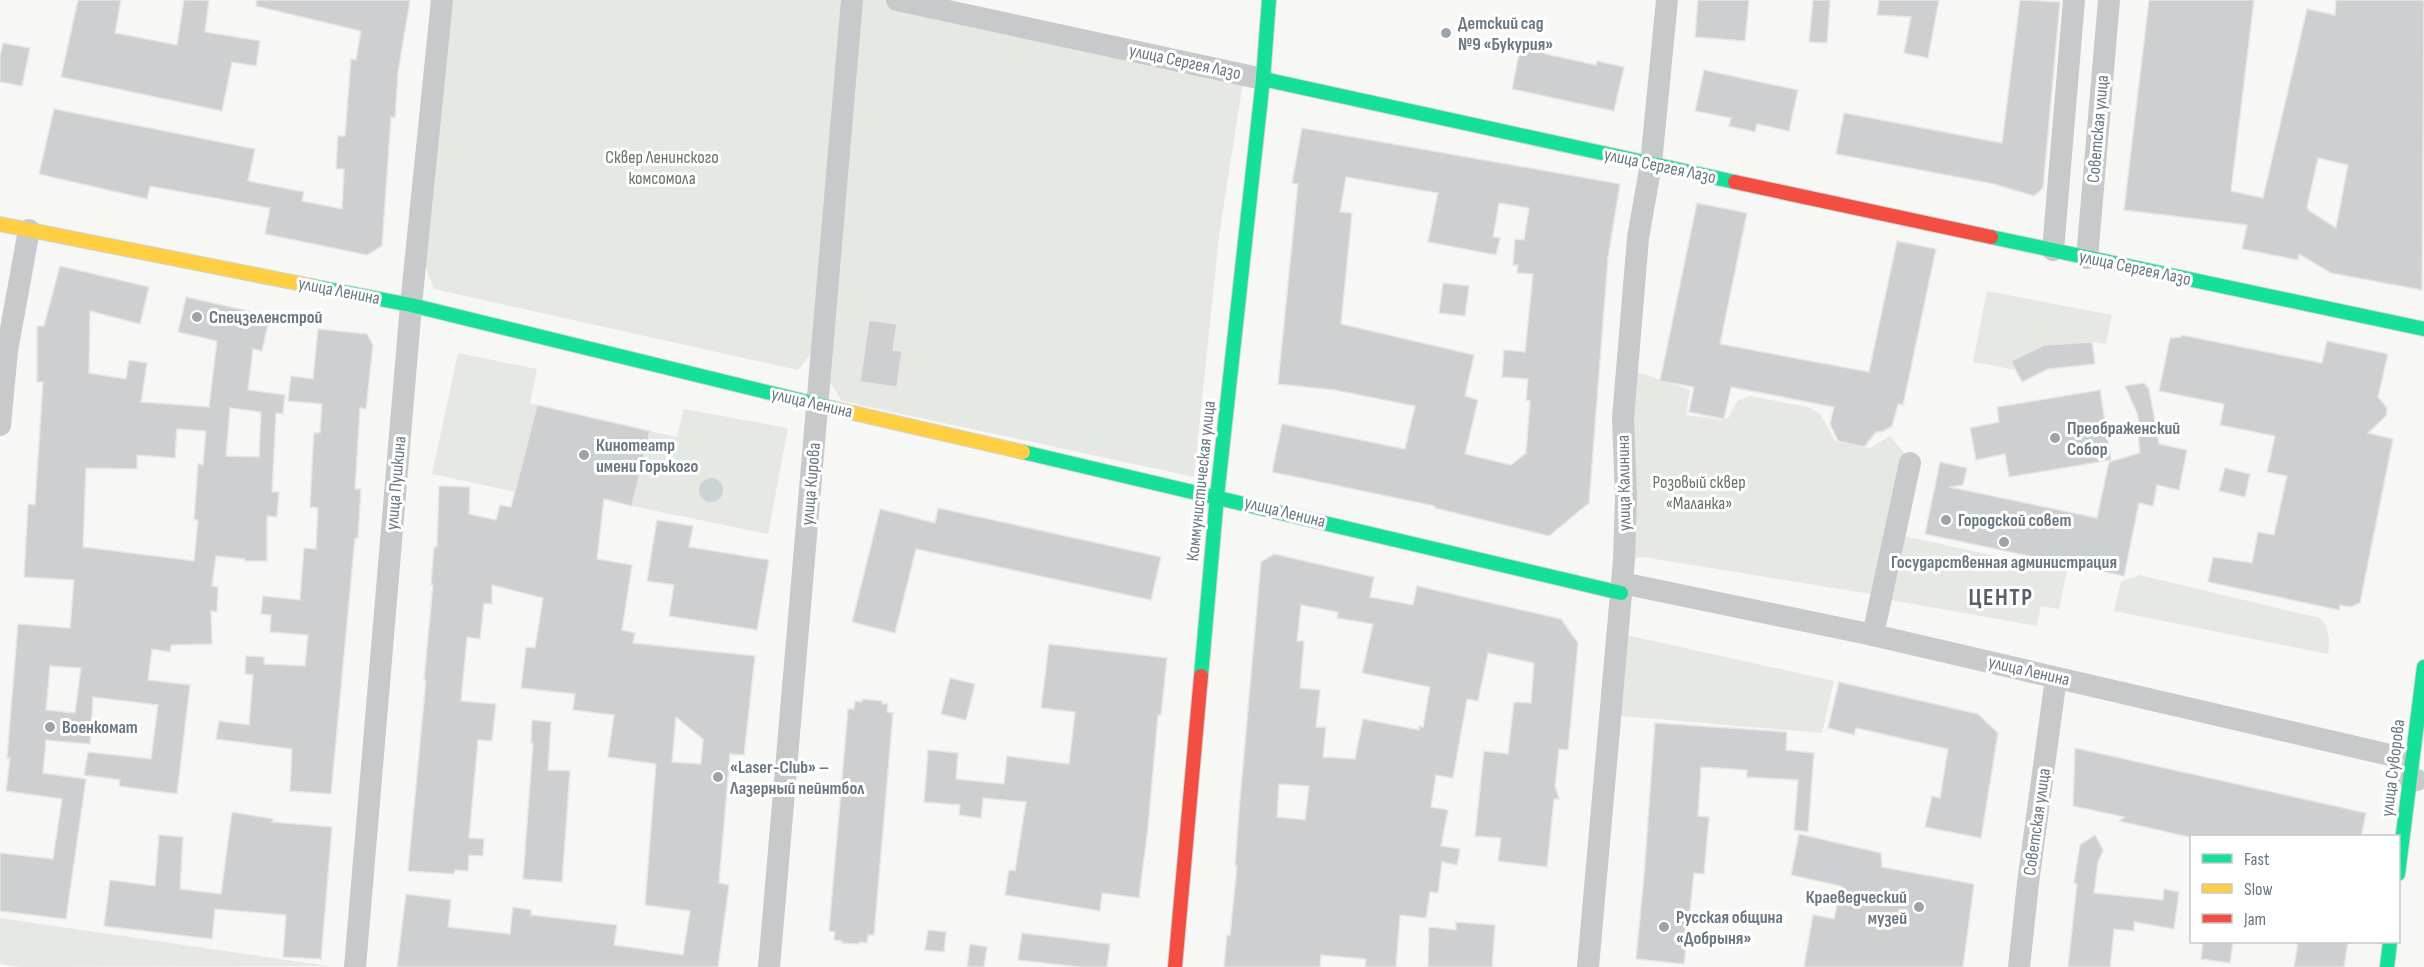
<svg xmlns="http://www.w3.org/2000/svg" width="2424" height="967" viewBox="0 0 2424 967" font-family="'Sofia Sans Condensed',sans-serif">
  <rect width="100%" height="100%" fill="#f7f7f6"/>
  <!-- green -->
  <g fill="#e6e8e4">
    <polygon points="452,0 838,0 842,3 813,351 798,370 434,289 425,265"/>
    <polygon points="852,0 897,0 1244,75 1219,236 1194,477 842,401 821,369"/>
    <polygon points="1987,291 2112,315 2106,344 2094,342 2044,345 2011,361 2016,370 1973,362"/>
    <polygon points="458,353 537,369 530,403 537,405 516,492 432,474"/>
    <polygon points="1628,369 1690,390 1686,415 1724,420 1729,417 1737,401 1750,396 1808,407 1820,414 1836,442 1870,448 1890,436 1905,454 1877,595 1643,557 1624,560"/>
    <polygon points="684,409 788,428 768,534 632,506 650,431 677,437"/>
    <polygon points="1894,534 2067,571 2059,609 2041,606 2037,626 1880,598"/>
    <path d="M2139,575L2320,618C2330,629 2330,640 2328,654L2114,611L2121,582Z"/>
    <polygon points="1617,633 1834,681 1822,733 1611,715"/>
    <polygon points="0,918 328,966 20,967 0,964"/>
  </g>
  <!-- water -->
  <circle fill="#ccd3d5" cx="711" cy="490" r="12"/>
  <!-- building -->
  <g fill="#cdcfd0" stroke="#e6e6e6" stroke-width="1.5" fill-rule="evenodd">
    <polygon points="78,0 121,0 115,33 177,45 184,0 209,0 205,32 260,41 256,66 232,62 222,111 61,77"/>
    <polygon points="257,0 410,0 398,72 395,118 391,117 382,246 367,255 265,234 270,208 150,186 147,199 39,174 54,109 255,149 248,181 304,192 302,201 342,209 344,169 336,169 338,136 345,136 351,59 356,60 361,31 256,6"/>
    <polygon points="1698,0 1749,0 1745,41 1695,37"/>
    <polygon points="1813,0 1830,0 1827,43 1809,42"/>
    <polygon points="1879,0 1939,0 1928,58 1904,53 1911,17 1877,15"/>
    <polygon points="2020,0 2060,2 2043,188 2034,196 1994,184 1836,154 1844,113 2002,143"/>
    <path d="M2149,0H2254L2231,191L2263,198L2307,9L2335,15L2336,0H2424L2422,290L2331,273L2299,254L2298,260L2242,249L2247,225L2124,210ZM2318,158L2348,165L2336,228L2308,210L2307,207Z"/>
    <polygon points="3,43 30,48 22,86 0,82 0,56"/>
    <polygon points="1521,44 1546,50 1545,54 1596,65 1597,61 1624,67 1614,111 1512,89"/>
    <polygon points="1704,70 1798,90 1789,131 1757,124 1755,132 1729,126 1731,118 1695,111"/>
    <path d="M1302,128L1620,184L1608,257L1589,503L1549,536L1435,508V506L1272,472L1282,424L1405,449L1415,406L1335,390L1278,384L1298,184L1292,183ZM1346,177L1438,193L1428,242L1496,255L1500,238L1493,237L1499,203L1529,208L1524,240L1515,239L1513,265H1518L1517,273L1533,274L1525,352L1504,350L1502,377L1528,379L1526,400L1530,401L1526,453L1511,465L1465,454L1478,400L1465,396L1474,355L1341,324L1352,213L1340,212Z"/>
    <polygon points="1697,203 1747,213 1720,344 1869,372 1897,241 1936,249 1903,405 1898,404 1892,426 1884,431 1876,432 1864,447 1838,441 1830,424 1834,407 1731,387 1724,419 1689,412 1694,387 1660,381"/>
    <path d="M60,266L149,287L140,324L90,311L89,373L126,379L129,360L147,363L141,402L209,407L217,341L178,332L186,297L270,316L262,351L253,349L248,390L285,395L283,414L276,413L272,492H279L277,517L267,516V561H245V559L216,556L212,586L218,587L217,612L211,611L212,644L171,645L170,652L152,649L148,680L190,685L177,794L119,786L120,780L84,775L88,752L151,759L158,705L93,697L90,744L46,740L43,773L86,779L66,919L0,911V853L53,859L62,799L6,791L10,758H7L18,624L70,628L74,580L24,577L28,504L35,505L43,382H37V326H44ZM230,408L261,412L259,457L226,456ZM177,429L206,431L203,465L198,464L194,520H198L194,561L83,547L86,468L137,469V455L175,458ZM50,666L81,668L75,713L46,710Z"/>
    <polygon points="1443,283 1469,286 1465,316 1439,313"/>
    <polygon points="869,320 897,324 893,350 902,351 897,387 860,382"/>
    <polygon points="318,329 367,334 373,345 366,409 360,408 355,489 361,489 358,538 355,538 331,794 290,791 292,749 216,739 219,721 249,725 253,675 245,674 246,656 264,657 264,664 305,666 308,635 270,632 271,615 261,614 263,596 300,600 304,548 316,549 318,508 310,507 312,465 314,433 320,433 322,404 288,401 291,376 313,379"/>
    <polygon points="2181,335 2322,363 2327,341 2388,354 2378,397 2387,408 2386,416 2368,433 2393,439 2360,603 2351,607 2340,605 2339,610 2208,582 2213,557 2252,563 2258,532 2274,535 2287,476 2267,472 2275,436 2220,425 2224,404 2159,391 2170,338 2181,337"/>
    <polygon points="2092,342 2095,364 2048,369 2022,382 2011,361 2044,345"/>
    <polygon points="2144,383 2149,389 2159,444 2187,450 2179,490 2157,485 2153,506 2139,503 2124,576 1925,534 1940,462 1967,468 1963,485 1949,487 2097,518 2109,462 2140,453 2138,434 2141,433 2137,413 2125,386"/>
    <polygon points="2100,390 2111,460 2009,477 2005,454 1976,460 1970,428 1999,422 1997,407"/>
    <path d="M537,405L650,431L632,506L604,499L597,559L632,565L622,630L635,633L633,643L755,656L744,755L730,754L719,883L729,885L718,967H397L406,894L451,900L448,927L510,934L513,907L531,910V915L617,925L614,945L683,955L690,911L645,905L656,764L608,757L614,715L573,710L575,694L521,688L526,647L535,648L543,598L492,585V604L484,603L480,639L467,637L461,701L496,704L492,741L478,740L469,838L484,839L483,856L469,855L468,871L455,870L454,874L408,871L426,680H424L433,585H431L434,547H437L439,486L470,487L469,514L496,520L500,505L511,507ZM676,717L703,739L701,764L672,762Z"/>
    <polygon points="2225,468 2250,474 2245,497 2219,491"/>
    <polygon points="938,508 1161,557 1151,600 916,549 895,633 852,622 880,509 935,523"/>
    <polygon points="657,520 693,526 689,547 769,560 757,630 669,616 674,585 647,581"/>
    <path d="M1274,554L1374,577L1370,597L1413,605L1417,586L1561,619L1578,643L1568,750L1559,749L1555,786L1559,799H1554L1547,867L1498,861L1501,838L1475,836L1484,751L1508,754L1514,702L1531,703L1534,663L1488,653L1478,701L1467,699L1453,778L1436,775L1431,807L1448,810L1441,846L1460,849L1457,865L1442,862L1438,893L1430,892L1426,918L1400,915L1396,967H1365L1366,959L1321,955L1320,967H1224L1227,935L1230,936L1237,866H1235L1239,811L1261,562ZM1301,605L1338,612L1337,618L1373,624L1362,673L1430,687L1423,727L1419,726V730L1363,719L1355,759L1323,757L1326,727H1316L1320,690L1300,688L1304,641H1297ZM1279,784L1309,786L1305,820L1277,817Z"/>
    <polygon points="1049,644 1167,658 1161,715 1158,715 1148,827 1139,898 1102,893 1100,911 1005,895 1009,870 1015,871 1026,802 983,798 981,818 959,815 960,805 924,802 928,750 958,753 956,779 1004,784 1007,756 1069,764 1075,712 1041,708"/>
    <polygon points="950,678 975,684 966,720 941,714"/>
    <polygon points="1839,682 1978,714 1998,733 1981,838 1925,827 1932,796 1940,798 1948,749 1856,728 1854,735 1828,728"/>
    <polygon points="862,699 882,701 882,704 888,704 887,712 893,713 874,935 868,935 867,943 859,942 859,944 842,943 842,941 834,940 835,932 829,931 848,709 854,709 855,701 862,702"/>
    <polygon points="532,720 551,722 548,770 570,771 562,882 523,879 533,743 531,743"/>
    <polygon points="1655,723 1787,732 1786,750 1814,753 1808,832 1794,830 1798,780 1747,777 1747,770 1701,767 1698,816 1709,817 1704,874 1694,873 1684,964 1636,959 1644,876"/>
    <polygon points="2075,748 2366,813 2361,837 2189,837 2119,821 2125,817 2073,806"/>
    <polygon points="232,812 273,819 272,822 332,827 321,959 283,957 286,915 215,909 212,939 104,926 110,880 155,886 159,835 183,837 180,889 221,894"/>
    <polygon points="1799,834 1881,853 1882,867 1974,884 1963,967 1804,967 1813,915 1834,919 1841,886 1791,875"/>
    <polygon points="2095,835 2103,850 2098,862 2094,893 2163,900 2164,889 2179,892 2174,929 2134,922 2134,931 2114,929 2110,967 2068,967 2077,884 2074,883 2080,845"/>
    <polygon points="1456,922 1495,925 1492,967 1428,967 1429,927 1456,930"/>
    <polygon points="928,930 946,932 944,952 925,950"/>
    <polygon points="1022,933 1110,944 1107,967 1080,967 1018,960"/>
    <polygon points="2203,942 2233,942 2230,963 2201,959"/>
    <polygon points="2298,942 2348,942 2344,967 2294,967"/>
    <polygon points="970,944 987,947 984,967 967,967"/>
  </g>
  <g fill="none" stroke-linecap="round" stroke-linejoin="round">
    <defs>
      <g id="fast">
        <polyline points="1263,79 1735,182"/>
        <polyline points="1991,237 2424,329"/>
        <polyline points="312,286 411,305 836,409"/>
        <polyline points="1023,452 1621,593"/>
        <polyline points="1201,676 1217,496 1263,79 1269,0"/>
        <polyline points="2398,874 2424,667"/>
        <polyline points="2387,967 2390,942"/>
      </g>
      <g id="slow">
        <polyline points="0,224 312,286"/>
        <polyline points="836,409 1023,452"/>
      </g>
      <g id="jam">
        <polyline points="1735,182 1991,237"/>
        <polyline points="1175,967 1201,676"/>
      </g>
    </defs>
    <!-- fast casing -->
    <use href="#fast" stroke="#d3d4d4" stroke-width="16"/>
    <!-- slow casing -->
    <use href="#slow" stroke="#d3d4d4" stroke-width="16"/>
    <!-- jam casing -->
    <use href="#jam" stroke="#d3d4d4" stroke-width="16"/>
    <!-- street -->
    <g stroke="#c8c9ca" stroke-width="22">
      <polyline points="897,0 1263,79"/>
      <polyline points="2053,250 2074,0"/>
      <polyline points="2087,258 2109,0"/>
      <polyline points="0,425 7,351 29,230"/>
      <polyline points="1622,583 1873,635 2394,756 2410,779 2417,780"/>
      <polyline points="1873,635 1910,463"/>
      <polyline points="355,967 411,305 442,0"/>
      <polyline points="769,967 852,0"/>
      <polyline points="1588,967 1624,560 1626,498 1623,418 1638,238 1651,164 1667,0"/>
      <polyline points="2019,967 2028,883 2056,678"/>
    </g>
    <!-- fast -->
    <use href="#fast" stroke="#16e098" stroke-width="14"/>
    <!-- slow -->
    <use href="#slow" stroke="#ffcf43" stroke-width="14"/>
    <!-- jam -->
    <use href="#jam" stroke="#f24e42" stroke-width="14"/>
  </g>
  <!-- markers -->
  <g fill="#9ba4ab" stroke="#fff" stroke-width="2">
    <circle cx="1446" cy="33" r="6"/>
    <circle cx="197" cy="317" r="6"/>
    <circle cx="2055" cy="438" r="6"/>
    <circle cx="584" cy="455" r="6"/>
    <circle cx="1946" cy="520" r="6"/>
    <circle cx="2004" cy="542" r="6"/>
    <circle cx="50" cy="727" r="6"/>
    <circle cx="718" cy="777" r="6"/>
    <circle cx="1919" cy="907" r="6"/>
    <circle cx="1664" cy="927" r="6"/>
  </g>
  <g text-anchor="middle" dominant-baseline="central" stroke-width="6" stroke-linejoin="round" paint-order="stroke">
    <!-- poi labels -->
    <g font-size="18" font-weight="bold" fill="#6a7883" stroke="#fff" text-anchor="start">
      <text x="1458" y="23">Детский сад<tspan x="1458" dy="21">№9 «Букурия»</tspan></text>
      <text x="209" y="317">Спецзеленстрой</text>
      <text x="2067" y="428">Преображенский<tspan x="2067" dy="21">Собор</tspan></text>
      <text x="596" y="445">Кинотеатр<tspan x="596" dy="21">имени Горького</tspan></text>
      <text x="1958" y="520">Городской совет</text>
      <text x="2004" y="562" text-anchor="middle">Государственная администрация</text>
      <text x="62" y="727">Военкомат</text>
      <text x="730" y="767">«Laser-Club» –<tspan x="730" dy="21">Лазерный пейнтбол</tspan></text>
      <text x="1907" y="897" text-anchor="end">Краеведческий<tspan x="1907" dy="21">музей</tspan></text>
      <text x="1676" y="917">Русская община<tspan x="1676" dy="21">«Добрыня»</tspan></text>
    </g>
    <!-- street labels -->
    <g font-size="18" fill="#6a7883" stroke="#fff">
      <text transform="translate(1185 62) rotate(12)">улица Сергея Лазо</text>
      <text transform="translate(2098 129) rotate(-85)">Советская улица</text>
      <text transform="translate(1660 166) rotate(12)">улица Сергея Лазо</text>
      <text transform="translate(2135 268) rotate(12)">улица Сергея Лазо</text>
      <text transform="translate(339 291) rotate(11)">улица Ленина</text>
      <text transform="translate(812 403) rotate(13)">улица Ленина</text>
      <text transform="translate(1201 481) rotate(-84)">Коммунистическая улица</text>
      <text transform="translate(396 483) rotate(-85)">улица Пушкина</text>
      <text transform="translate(1624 483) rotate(-91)">улица Калинина</text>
      <text transform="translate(811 484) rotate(-85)">улица Кирова</text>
      <text transform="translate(1285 512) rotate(14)">улица Ленина</text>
      <text transform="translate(2029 671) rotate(13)">улица Ленина</text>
      <text transform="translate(2393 768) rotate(-83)">улица Суворова</text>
      <text transform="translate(2037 822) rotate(-82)">Советская улица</text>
    </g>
    <!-- park labels -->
    <g font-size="18" fill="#677664" stroke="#fff">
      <text x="662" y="157">Сквер Ленинского<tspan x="662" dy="21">комсомола</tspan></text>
      <text x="1699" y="482">Розовый сквер<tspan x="1699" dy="21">«Маланка»</tspan></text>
    </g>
    <!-- district labels -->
    <g font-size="24" font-weight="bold" letter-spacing="1.5" fill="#576169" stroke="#fff">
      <text x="2001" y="597">ЦЕНТР</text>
    </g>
  </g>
  <!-- legend -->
  <rect x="2190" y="835" width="210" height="108" fill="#ffffff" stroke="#c3c9cd" stroke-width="1.5"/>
  <rect x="2202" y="854" width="30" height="9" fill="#16e098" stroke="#c3c9cd" stroke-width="1.5"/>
  <text x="2244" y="865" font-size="18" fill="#6a7883">Fast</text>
  <rect x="2202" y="884" width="30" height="9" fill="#ffcf43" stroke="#c3c9cd" stroke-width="1.5"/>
  <text x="2244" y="895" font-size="18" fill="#6a7883">Slow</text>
  <rect x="2202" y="914" width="30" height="9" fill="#f24e42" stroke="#c3c9cd" stroke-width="1.5"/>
  <text x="2244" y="925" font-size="18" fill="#6a7883">Jam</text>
</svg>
